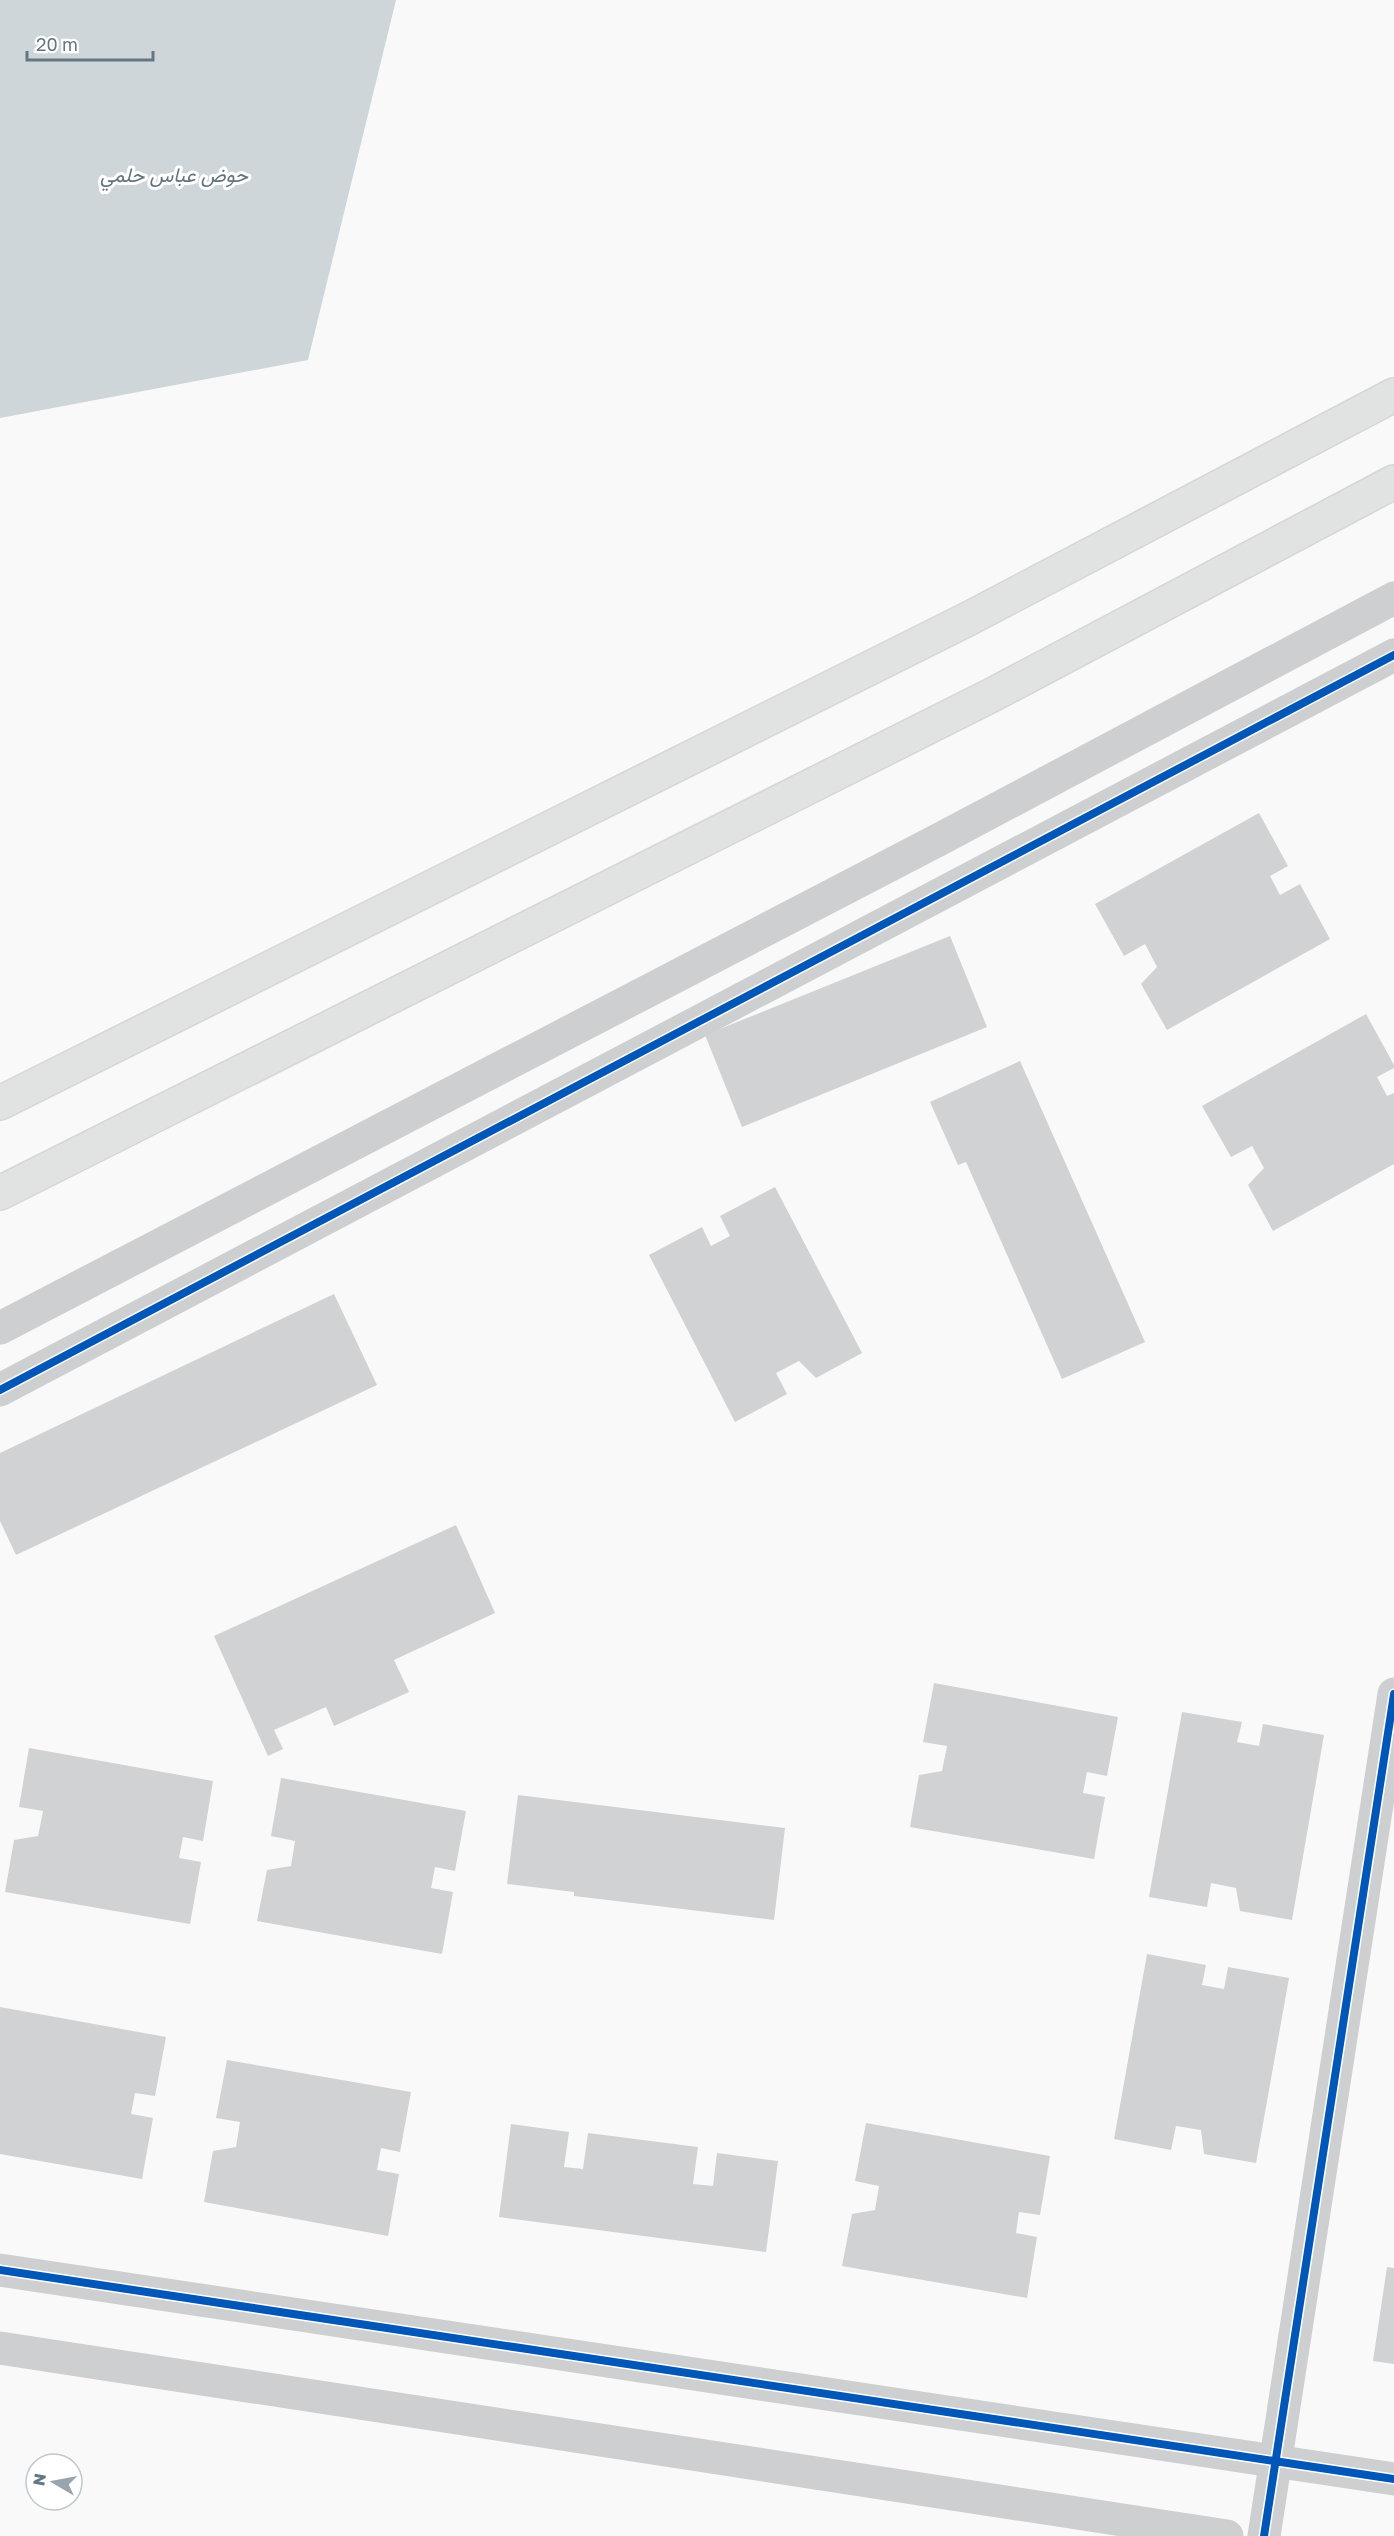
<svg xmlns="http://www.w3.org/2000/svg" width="1394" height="2536" viewBox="0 0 1394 2536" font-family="'Golos Text',Vazirmatn,sans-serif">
  <rect width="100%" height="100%" fill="#f9f9f9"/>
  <!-- water -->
  <polygon fill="#ced6d9" points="0,0 396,0 308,360 0,418"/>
  <!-- building -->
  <g fill="#d0d2d3">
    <polygon points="1259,813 1288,866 1270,876 1280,895 1300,884 1330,939 1167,1030 1141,984 1157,967 1145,944 1124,956 1095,904"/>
    <polygon points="950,936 987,1027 742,1127 705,1035"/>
    <polygon points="1366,1014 1394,1065 1394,1068 1377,1077 1387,1096 1394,1093 1394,1164 1273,1231 1248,1185 1264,1168 1252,1146 1231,1157 1202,1106"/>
    <polygon points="1020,1061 1145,1342 1062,1379 966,1162 958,1165 930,1102"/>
    <polygon points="775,1187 862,1353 816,1378 799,1361 776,1373 787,1394 735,1422 649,1255 702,1227 711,1246 730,1236 720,1216"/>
    <polygon points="334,1294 377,1385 16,1555 0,1521 0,1453"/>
    <polygon points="456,1525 495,1613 394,1660 409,1692 334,1726 326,1707 274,1730 283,1749 268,1756 214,1636"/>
    <polygon points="934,1683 1118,1717 1107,1776 1087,1772 1083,1793 1105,1797 1094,1859 910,1827 919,1775 942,1771 947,1746 923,1742"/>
    <polygon points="1182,1712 1242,1722 1237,1742 1259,1746 1263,1724 1324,1735 1292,1920 1240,1911 1236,1888 1211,1883 1207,1907 1149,1897"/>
    <polygon points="29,1748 213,1781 203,1841 183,1837 179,1858 201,1862 190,1924 5,1892 14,1840 38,1836 43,1811 19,1807"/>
    <polygon points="281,1778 466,1811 455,1871 435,1867 431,1888 453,1892 442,1954 257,1921 267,1870 291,1866 295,1841 271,1836"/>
    <polygon points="518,1795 785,1828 774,1920 574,1896 574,1892 507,1884"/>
    <polygon points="1147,1954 1206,1965 1202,1985 1224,1989 1228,1967 1289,1978 1256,2163 1204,2154 1201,2130 1176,2126 1171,2150 1114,2139"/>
    <polygon points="0,2007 166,2037 155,2096 135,2093 131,2114 153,2118 142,2179 0,2154"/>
    <polygon points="227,2060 411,2092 400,2152 381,2148 377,2170 399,2174 388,2236 204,2202 213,2151 236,2147 240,2122 216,2118"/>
    <polygon points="866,2123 1050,2156 1040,2215 1019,2212 1016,2233 1037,2237 1027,2298 842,2266 852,2214 875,2210 879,2186 855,2181"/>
    <polygon points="511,2124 569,2132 564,2167 583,2169 588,2133 698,2147 693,2184 713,2186 717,2153 778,2161 766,2252 499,2217"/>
    <polygon points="1387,2267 1394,2268 1394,2364 1373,2361"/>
  </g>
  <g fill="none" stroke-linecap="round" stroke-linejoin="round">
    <defs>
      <g id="major">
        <polyline points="0,1103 968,619 1394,395"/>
        <polyline points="0,1193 992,695 1394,482"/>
      </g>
    </defs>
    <!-- major casing -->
    <use href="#major" stroke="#d5d6d7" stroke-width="36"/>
    <!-- minor -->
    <g stroke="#cecfd0" stroke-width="33">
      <polyline points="0,1328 942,838 1394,598"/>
      <polyline points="0,1390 1394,655"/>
      <polyline points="0,2270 1394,2479"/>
      <polyline points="0,2348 1227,2536"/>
      <polyline points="1264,2536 1394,1694"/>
    </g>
    <!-- major -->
    <use href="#major" stroke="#e1e2e2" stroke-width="33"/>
    <defs>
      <g id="cycleway">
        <polyline points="0,1390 1394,655"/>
        <polyline points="0,2270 1394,2479"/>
        <polyline points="1264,2536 1394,1694"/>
      </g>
    </defs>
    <!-- cycleway casing -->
    <use href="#cycleway" stroke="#fff" stroke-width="11"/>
    <!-- cycleway -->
    <use href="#cycleway" stroke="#0057b8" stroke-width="8"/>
  </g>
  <g text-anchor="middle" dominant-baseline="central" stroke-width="6" stroke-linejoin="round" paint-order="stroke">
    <!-- water labels -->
    <g font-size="20" font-style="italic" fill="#60757c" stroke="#fff">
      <text x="174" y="174">حوض عباس حلمي</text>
    </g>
  </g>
  <!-- north arrow -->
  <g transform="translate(54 2482) rotate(280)"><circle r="28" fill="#ffffff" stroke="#c1c8cd" stroke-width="1.5"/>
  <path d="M0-4.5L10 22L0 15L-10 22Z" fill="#99a4ac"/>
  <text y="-9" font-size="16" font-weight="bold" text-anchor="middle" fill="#657683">N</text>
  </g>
  <!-- scale -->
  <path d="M27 51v9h126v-9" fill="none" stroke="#657683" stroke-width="3"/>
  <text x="36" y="51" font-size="18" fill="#657683" stroke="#ffffff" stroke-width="4.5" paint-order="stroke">20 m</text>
</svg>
